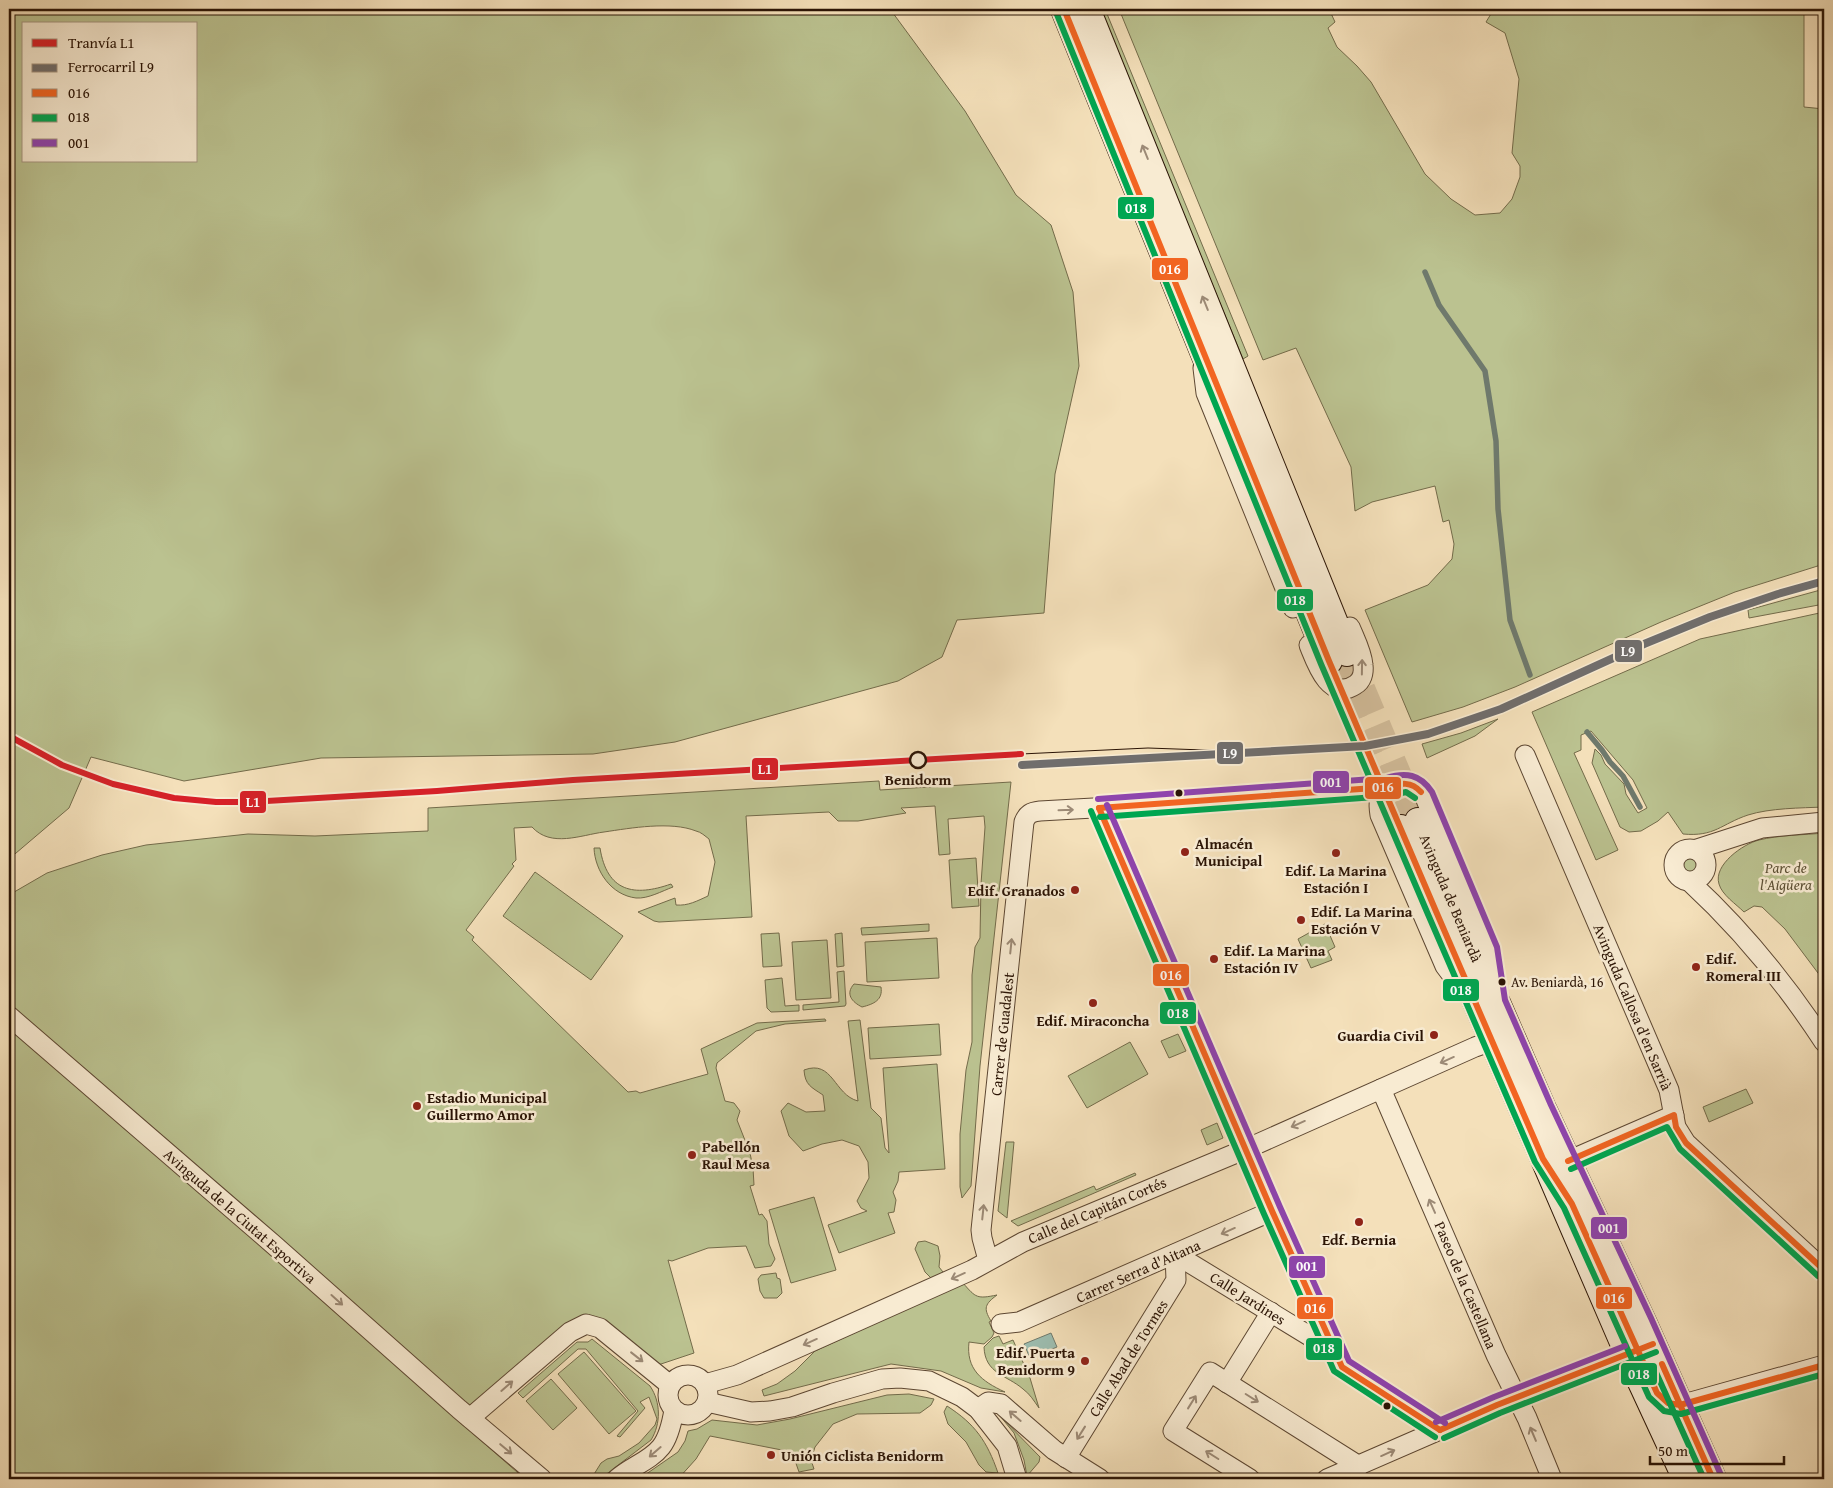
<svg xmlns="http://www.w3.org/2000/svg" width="1833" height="1488" viewBox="0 0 1833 1488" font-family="'Gentium Book Plus',serif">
  <rect width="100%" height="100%" fill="#f4e0ba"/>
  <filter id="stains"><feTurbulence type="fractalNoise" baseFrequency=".004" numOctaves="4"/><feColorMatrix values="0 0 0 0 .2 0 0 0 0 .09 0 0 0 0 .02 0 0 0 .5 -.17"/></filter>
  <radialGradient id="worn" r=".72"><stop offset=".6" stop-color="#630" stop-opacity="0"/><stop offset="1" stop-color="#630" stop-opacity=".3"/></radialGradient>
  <!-- green -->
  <g fill="#bbc290" stroke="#736b4a" fill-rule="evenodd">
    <path d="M9,9H890L965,111L1016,195L1051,225L1073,292L1079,366L1055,474L1044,613L957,620L942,657L898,681L675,742L593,754L321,758L184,781L91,757L69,808L9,859ZM24,24H196V161H24Z"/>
    <polygon points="1099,9 1105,9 1248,356 1243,359"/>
    <polygon points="1119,9 1329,9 1335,22 1328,28 1337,47 1357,66 1371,82 1425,174 1451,199 1475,215 1500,213 1512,199 1520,177 1520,166 1512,153 1519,79 1505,33 1486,22 1494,9 1804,9 1804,107 1824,109 1824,564 1735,592 1661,622 1515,687 1463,707 1412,722 1365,610 1428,585 1452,559 1454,544 1449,520 1443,522 1435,486 1372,502 1355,511 1351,467 1296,348 1263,360"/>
    <polygon points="1824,589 1824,604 1749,618 1748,610"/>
    <path d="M1824,612V807C1801,808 1770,808 1748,815C1721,824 1715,837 1683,834L1668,812L1658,821L1641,831L1629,832L1620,827L1592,763L1595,749L1601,755L1605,764L1624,784L1626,794L1638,813L1647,808L1633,780L1591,731L1581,735V750L1574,753L1618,850L1596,860L1532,712L1700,639Z"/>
    <polygon points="1498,719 1475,736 1427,758 1422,744 1461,733"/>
    <path d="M879,781L880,790L1011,782L980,1066L971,1186L962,1198L960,1187V1134L966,1070L972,1042V975L975,947L980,938L981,884L985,827L984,816L948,819L950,854L939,855L935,806L901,808L906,813L858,821H838L829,812L746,816L752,917L659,922L654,921L638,912L675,898L676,905C688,906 697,901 708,896L715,862L709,839C705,836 701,832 696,831C671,821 631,828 604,832C581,835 551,848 532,827L514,828L516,860L512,864L514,866L466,930L474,937L472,940L628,1092L636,1091L640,1093L708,1074L701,1049L757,1023L825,1019L826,1021L785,1024L756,1031L717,1063L716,1068L725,1101L734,1103L740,1111L737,1120L750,1153L753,1168L754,1185L750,1186L759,1215L762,1214L767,1221L769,1244L775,1259L771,1266L755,1268L746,1246L708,1248L672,1261L668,1260L694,1353L658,1365L593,1319L454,1417L525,1479H9V895L47,873L102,855L146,845L248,834L315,836L428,831V808Z"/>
    <path d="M1824,833V981L1785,929L1762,907L1754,906L1744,912C1736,904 1722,895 1719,884C1713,865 1743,844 1759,840C1779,835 1804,835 1824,833Z"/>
    <path d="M594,848H600C607,892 634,897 671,884L673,887C662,891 648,899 636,898C611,895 595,871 594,848Z"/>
    <circle cx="1690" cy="865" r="12"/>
    <polygon points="976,858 979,906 952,908 949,860"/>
    <polygon points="535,872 623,936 591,980 503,916"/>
    <polygon points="929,924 929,931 862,935 861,928"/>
    <polygon points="1325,924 1335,947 1328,951 1332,960 1311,968 1298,939"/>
    <polygon points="779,933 782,966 763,967 761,934"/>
    <polygon points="842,933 844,966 837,967 835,934"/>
    <polygon points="937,938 939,978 867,982 865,942"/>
    <polygon points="827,940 831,998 796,1000 792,942"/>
    <polygon points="844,971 846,1004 845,1006 803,1010 803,1005 839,1002 837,972"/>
    <polygon points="782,978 785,1006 799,1005 799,1011 771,1012 767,1008 765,980"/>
    <path d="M854,984L881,987C883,1000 874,1004 862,1007C852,1002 845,994 854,984Z"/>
    <path d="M860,1020L871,1108L881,1118L885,1148L889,1153L883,1068L937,1064L945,1169L899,1172L898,1181L893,1192L896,1200L894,1212L888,1213L895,1233L839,1253L828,1225L867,1211L861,1208L857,1201L869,1178L868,1162L859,1146L842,1140L822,1144L803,1151L789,1136L781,1111L788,1103L806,1112L825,1111L823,1095C811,1087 805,1085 804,1070C833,1059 834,1095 858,1101L848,1021Z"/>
    <polygon points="939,1024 941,1055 870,1059 868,1028"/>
    <polygon points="1178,1034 1186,1051 1169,1058 1161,1041"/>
    <polygon points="1130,1042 1148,1074 1087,1108 1068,1076"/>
    <polygon points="1746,1089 1753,1103 1709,1122 1703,1107"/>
    <polygon points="1217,1123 1223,1138 1207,1145 1201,1130"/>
    <polygon points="1006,1142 1014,1142 1007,1218 998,1211"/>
    <polygon points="1135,1173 1136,1175 1018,1226 1011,1221 1094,1186 1096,1190"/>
    <polygon points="814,1197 836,1270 791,1283 769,1210"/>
    <polygon points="925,1241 938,1246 940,1256 939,1267 943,1272 939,1276 931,1278 925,1272 915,1249 918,1242"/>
    <polygon points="776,1273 777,1278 780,1279 782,1293 777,1298 764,1298 760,1291 758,1279 761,1275"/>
    <path d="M963,1283C976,1298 977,1299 997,1295C985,1304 983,1308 991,1321L989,1322L994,1333L992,1337L984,1344L969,1342C966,1369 981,1381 1005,1392L981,1388L941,1371L891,1364L764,1396L762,1390L777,1384L795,1371L815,1351Z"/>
    <path d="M999,1336L1003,1344L1013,1340L1030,1378L1039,1408C1034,1401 1030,1394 1023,1389C1007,1375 985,1374 984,1347L993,1338Z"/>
    <path d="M592,1339L650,1386C661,1402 661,1424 651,1440L600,1479H591L601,1463L607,1459L619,1456L639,1443L655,1425L657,1419L649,1397L640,1402L645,1408L620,1437L617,1436L638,1411L586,1349H578L523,1398L518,1393L577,1342H588Z"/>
    <polygon points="584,1352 636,1411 609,1434 558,1374"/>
    <polygon points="551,1379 577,1408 553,1430 526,1401"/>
    <polygon points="909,1394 934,1399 931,1405 920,1413 857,1414 833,1424 815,1447 811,1460 814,1469 799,1472 792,1452 710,1436 696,1459 678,1479 639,1479 678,1452 685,1441 688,1431 697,1429 712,1420 757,1425 790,1419 887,1395"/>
    <path d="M947,1406C975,1424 987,1441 998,1473L986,1472L979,1465L966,1442L948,1424L944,1412Z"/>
    <polygon points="1000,1416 1040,1457 1039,1462 1027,1476 1024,1460 1014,1433"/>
  </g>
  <!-- water -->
  <polygon fill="#9cbdb0" stroke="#6f796c" points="1051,1333 1057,1347 1030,1358 1024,1344"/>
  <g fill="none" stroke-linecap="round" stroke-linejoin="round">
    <!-- stream -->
    <g stroke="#6f796c" stroke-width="5.5">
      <polyline points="1425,272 1439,305 1485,371 1496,441 1498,509 1510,620 1530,675"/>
      <polyline points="1587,732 1602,750 1610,762 1623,776 1640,807"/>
    </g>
    <!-- secondary-tunnel -->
    <g stroke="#d6c19f" stroke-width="26" stroke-dasharray="26 13" stroke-linecap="butt">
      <polyline points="1347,653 1418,821"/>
      <polyline points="1329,661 1401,828"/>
    </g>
    <defs>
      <g id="street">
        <polyline points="1203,368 1206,393 1293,608"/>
        <path d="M1309,645C1316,662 1329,702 1355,685C1362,681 1364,673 1363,665C1362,652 1355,639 1350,627"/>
        <polyline points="1525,755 1669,1090 1676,1127 1686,1143 1824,1270"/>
        <path d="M1388,787C1378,797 1378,802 1380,815L1445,966L1463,990"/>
        <polyline points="1099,808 1272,1211 1342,1367 1440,1430"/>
        <circle cx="1690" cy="865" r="16"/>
        <polyline points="1697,849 1762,828 1824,822"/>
        <path d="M1690,882C1741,929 1786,984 1824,1042"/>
        <polyline points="9,1016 274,1245 459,1409 542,1479"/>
        <polyline points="1381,1089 1496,1355 1527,1418 1552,1479"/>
        <polyline points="1568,1161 1674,1115"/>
        <polyline points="1175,1254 1334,1351"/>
        <path d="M988,1260L982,1238L981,1230L1024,822C1027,814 1031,812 1040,811L1236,800L1388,787C1406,781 1412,779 1424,795L1489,950L1493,977"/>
        <polyline points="1001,1324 1019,1322 1272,1211"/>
        <circle cx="688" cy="1395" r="20"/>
        <polyline points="1227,1383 1271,1312"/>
        <polyline points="705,1384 737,1375 972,1270 1023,1242 1246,1149 1475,1047 1500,1038 1503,1040"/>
        <polyline points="707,1402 751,1412 770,1411 792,1407 833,1393 882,1379 900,1378 929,1381 962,1397 978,1409 1007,1446 1017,1479"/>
        <polyline points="1669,1403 1680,1405 1824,1365"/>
        <polyline points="978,1409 988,1402 1001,1404 1054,1450 1100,1479"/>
        <polyline points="470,1418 570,1332 586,1324 600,1328 670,1385"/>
        <polyline points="1066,1458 1176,1280 1175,1254"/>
        <path d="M617,1479C630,1467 650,1461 661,1447C669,1437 672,1422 674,1410"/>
        <polyline points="1250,1479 1173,1431 1210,1372 1359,1466"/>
        <polyline points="1327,1479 1497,1405 1640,1349"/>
      </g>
      <g id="secondary">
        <polyline points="1064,9 1329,661"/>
        <polyline points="1087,9 1347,653"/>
        <polyline points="1418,821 1543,1109 1643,1322 1713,1479"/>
        <polyline points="1401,828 1628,1354 1686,1479"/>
      </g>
    </defs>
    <!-- street casing -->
    <use href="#street" stroke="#5d4732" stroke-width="21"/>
    <!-- secondary casing -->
    <use href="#secondary" stroke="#2b1405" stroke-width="28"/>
    <!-- street -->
    <use href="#street" stroke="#f8ebd2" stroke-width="19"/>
    <!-- secondary -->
    <use href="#secondary" stroke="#f8ebd2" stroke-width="26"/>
    <!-- tram -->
    <polyline stroke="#2b1405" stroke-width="1" points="1021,754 1148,748 1260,752"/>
    <defs>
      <g id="bus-1">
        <polyline points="1064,9 1329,661 1435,909 1543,1159 1572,1204 1657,1393 1668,1403 1680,1405 1824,1365"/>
        <path d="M1099,808L1388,787C1401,783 1411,781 1421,792"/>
        <polyline points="1099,808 1272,1211 1342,1367 1440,1430"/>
        <polyline points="1568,1161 1674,1115 1676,1127 1686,1143 1824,1270"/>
        <polyline points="1662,1364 1713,1479"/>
        <polyline points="1440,1430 1497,1405 1653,1344"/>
      </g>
      <g id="bus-2">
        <polyline points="1056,12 1321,664 1427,912 1535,1162 1564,1208 1649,1397 1664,1411 1681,1414 1824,1374"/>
        <polyline points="1091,811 1264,1214 1334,1371 1435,1437"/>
        <polyline points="1100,817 1389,796 1406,792 1415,798"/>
        <polyline points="1571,1169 1667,1127 1680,1149 1818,1276"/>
        <polyline points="1654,1368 1704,1479"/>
        <polyline points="1444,1438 1500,1413 1656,1352"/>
      </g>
      <g id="bus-3">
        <path d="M1098,799L1386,778C1406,772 1420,774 1432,792L1497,947L1505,1000L1551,1105L1651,1318L1721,1475"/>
        <polyline points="1107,805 1280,1207 1349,1361 1445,1423"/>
        <polyline points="1436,1422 1494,1397 1625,1346"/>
      </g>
    </defs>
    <!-- bus-1 casing -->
    <use href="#bus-1" stroke="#f8ebd2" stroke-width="10"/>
    <!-- bus-2 casing -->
    <use href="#bus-2" stroke="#f8ebd2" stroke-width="10"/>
    <!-- bus-3 casing -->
    <use href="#bus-3" stroke="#f8ebd2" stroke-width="10"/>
    <!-- bus-1 -->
    <use href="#bus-1" stroke="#f26522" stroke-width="6"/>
    <!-- bus-2 -->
    <use href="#bus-2" stroke="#00a651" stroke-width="6"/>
    <!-- bus-3 -->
    <use href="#bus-3" stroke="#8e44ad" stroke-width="6"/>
    <defs>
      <polyline id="rail-1" points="1022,765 1365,746 1428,734 1501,709 1644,644 1710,617 1778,594 1824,581"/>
    </defs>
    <!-- rail-1 casing -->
    <use href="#rail-1" stroke="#f8ebd2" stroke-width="11"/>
    <!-- rail-1 -->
    <use href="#rail-1" stroke="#706e6d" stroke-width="8"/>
    <defs>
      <polyline id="tram-1" points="9,736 62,765 113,784 174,798 216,802 250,802 437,791 573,780 1021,754"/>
    </defs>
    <!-- tram-1 casing -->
    <use href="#tram-1" stroke="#f8ebd2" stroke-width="10"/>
    <!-- tram-1 -->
    <use href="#tram-1" stroke="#d72028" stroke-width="6"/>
  </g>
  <!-- one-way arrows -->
  <defs><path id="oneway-shaft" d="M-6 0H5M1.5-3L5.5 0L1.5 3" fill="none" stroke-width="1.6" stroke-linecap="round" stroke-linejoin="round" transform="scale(1.25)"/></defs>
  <g stroke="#9c8a76">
    <use href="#oneway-shaft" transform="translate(1145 152) rotate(-112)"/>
    <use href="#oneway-shaft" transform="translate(1205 303) rotate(-112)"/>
    <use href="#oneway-shaft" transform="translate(1362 667) rotate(-89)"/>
    <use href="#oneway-shaft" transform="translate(1066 810) rotate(-2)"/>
    <use href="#oneway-shaft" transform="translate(1011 946) rotate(-84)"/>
    <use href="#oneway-shaft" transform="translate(1447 1060) rotate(156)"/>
    <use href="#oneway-shaft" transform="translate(1298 1124) rotate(156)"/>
    <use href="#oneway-shaft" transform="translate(1432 1206) rotate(-114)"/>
    <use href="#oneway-shaft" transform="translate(983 1212) rotate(-84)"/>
    <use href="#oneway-shaft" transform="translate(1228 1231) rotate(156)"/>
    <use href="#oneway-shaft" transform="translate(958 1276) rotate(156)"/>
    <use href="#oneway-shaft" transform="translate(337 1300) rotate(42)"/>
    <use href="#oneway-shaft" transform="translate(810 1342) rotate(156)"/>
    <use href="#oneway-shaft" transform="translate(637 1357) rotate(38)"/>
    <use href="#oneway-shaft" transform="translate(507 1386) rotate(-41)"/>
    <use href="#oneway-shaft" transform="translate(1252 1398) rotate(32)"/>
    <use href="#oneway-shaft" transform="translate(1192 1402) rotate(-58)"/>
    <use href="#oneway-shaft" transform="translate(1015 1416) rotate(-139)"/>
    <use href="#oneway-shaft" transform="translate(1081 1433) rotate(122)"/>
    <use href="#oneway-shaft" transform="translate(1533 1434) rotate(-113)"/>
    <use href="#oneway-shaft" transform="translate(506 1449) rotate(40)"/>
    <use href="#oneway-shaft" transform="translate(655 1452) rotate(139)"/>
    <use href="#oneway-shaft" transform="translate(1388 1453) rotate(-24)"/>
    <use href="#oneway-shaft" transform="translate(1212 1455) rotate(-148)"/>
  </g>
  <!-- markers -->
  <circle fill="#f8ebd2" stroke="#2b1405" stroke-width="2.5" cx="918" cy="760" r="8"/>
  <g fill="#2b1405" stroke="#f8ebd2" stroke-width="2">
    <circle cx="1179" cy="793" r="4.5"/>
    <circle cx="1502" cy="982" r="4.5"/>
    <circle cx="1387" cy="1406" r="4.5"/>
  </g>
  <g fill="#8f2418" stroke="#f8ebd2" stroke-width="2">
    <circle cx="1185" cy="852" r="5"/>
    <circle cx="1336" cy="853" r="5"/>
    <circle cx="1075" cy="890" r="5"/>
    <circle cx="1301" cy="920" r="5"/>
    <circle cx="1214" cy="959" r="5"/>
    <circle cx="1696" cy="967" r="5"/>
    <circle cx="1093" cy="1003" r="5"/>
    <circle cx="1434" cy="1035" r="5"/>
    <circle cx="417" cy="1106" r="5"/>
    <circle cx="692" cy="1155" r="5"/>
    <circle cx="1359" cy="1222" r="5"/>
    <circle cx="1085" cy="1361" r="5"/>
    <circle cx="771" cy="1455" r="5"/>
  </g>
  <g text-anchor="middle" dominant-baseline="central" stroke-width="5" stroke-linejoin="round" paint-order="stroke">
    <!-- bus labels -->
    <g font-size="14" fill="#2b1405" stroke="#f8ebd2" text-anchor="start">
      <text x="1511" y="982">Av. Beniardà, 16</text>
    </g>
    <!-- stop labels -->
    <g font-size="15" font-weight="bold" fill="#2b1405" stroke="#f8ebd2">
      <text x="918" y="779">Benidorm</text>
    </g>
    <!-- poi labels -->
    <g font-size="15" font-weight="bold" fill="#2b1405" stroke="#f8ebd2" text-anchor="start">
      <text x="1195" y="843">Almacén<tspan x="1195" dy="17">Municipal</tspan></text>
      <text x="1336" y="870" text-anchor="middle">Edif. La Marina<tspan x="1336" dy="17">Estación I</tspan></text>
      <text x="1065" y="890" text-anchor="end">Edif. Granados</text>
      <text x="1311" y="911">Edif. La Marina<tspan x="1311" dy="17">Estación V</tspan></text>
      <text x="1224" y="950">Edif. La Marina<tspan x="1224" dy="17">Estación IV</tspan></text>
      <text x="1706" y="958">Edif.<tspan x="1706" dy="17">Romeral III</tspan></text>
      <text x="1093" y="1020" text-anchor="middle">Edif. Miraconcha</text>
      <text x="1424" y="1035" text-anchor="end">Guardia Civil</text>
      <text x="427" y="1097">Estadio Municipal<tspan x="427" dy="17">Guillermo Amor</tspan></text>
      <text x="702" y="1146">Pabellón<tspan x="702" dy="17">Raul Mesa</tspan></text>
      <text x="1359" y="1239" text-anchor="middle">Edf. Bernia</text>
      <text x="1075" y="1352" text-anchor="end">Edif. Puerta<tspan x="1075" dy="17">Benidorm 9</tspan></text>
      <text x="781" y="1455">Unión Ciclista Benidorm</text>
    </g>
    <!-- park labels -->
    <g font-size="15" font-style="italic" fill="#5d5136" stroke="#f8ebd2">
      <text x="1786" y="867">Parc de<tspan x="1786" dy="17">l'Aigüera</tspan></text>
    </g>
    <!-- street labels -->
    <g font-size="15" fill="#2b1405" stroke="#f8ebd2">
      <text transform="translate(1451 898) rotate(67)">Avinguda de Beniardà</text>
      <text transform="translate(1633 1007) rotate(67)">Avinguda Callosa d'en Sarrià</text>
      <text transform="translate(1002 1034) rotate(-84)">Carrer de Guadalest</text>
      <text transform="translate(1097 1210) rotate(-23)">Calle del Capitán Cortés</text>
      <text transform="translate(240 1216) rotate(41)">Avinguda de la Ciutat Esportiva</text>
      <text transform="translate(1138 1271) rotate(-24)">Carrer Serra d'Aitana</text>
      <text transform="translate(1466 1285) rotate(67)">Paseo de la Castellana</text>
      <text transform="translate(1248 1298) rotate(32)">Calle Jardines</text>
      <text transform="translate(1128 1358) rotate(-58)">Calle Abad de Tormes</text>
    </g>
  </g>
  <g stroke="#f8ebd2" stroke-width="2">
    <rect x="1117" y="196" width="38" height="24" rx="5" fill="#00a651"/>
    <rect x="1151" y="257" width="38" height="24" rx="5" fill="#f26522"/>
    <rect x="1276" y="588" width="38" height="24" rx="5" fill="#00a651"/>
    <rect x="1614" y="639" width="29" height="24" rx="5" fill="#706e6d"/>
    <rect x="1216" y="741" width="28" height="24" rx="5" fill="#706e6d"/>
    <rect x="751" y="757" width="28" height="24" rx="5" fill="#d72028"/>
    <rect x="1312" y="770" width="38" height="24" rx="5" fill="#8e44ad"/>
    <rect x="1364" y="776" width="38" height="24" rx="5" fill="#f26522"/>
    <rect x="239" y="790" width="28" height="24" rx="5" fill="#d72028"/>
    <rect x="1152" y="963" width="38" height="24" rx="5" fill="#f26522"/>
    <rect x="1442" y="978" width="38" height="24" rx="5" fill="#00a651"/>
    <rect x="1159" y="1001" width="38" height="24" rx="5" fill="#00a651"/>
    <rect x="1590" y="1216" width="38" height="24" rx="5" fill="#8e44ad"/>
    <rect x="1288" y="1255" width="38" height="24" rx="5" fill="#8e44ad"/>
    <rect x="1595" y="1286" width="38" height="24" rx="5" fill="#f26522"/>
    <rect x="1296" y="1296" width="38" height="24" rx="5" fill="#f26522"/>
    <rect x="1305" y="1337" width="38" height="24" rx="5" fill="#00a651"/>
    <rect x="1620" y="1362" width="38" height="24" rx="5" fill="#00a651"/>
  </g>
  <g font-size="14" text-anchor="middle" font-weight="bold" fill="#fff">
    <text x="1136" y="213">018</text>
    <text x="1170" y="274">016</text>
    <text x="1295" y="605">018</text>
    <text x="1628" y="656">L9</text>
    <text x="1230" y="758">L9</text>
    <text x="765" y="774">L1</text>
    <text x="1331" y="787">001</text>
    <text x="1383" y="792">016</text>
    <text x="253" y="807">L1</text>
    <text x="1171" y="980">016</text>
    <text x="1461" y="995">018</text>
    <text x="1178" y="1018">018</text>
    <text x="1609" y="1233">001</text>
    <text x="1307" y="1271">001</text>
    <text x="1614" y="1303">016</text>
    <text x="1315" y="1313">016</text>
    <text x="1324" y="1353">018</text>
    <text x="1639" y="1379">018</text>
  </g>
  <!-- margin -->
  <rect width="1833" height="1488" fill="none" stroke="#f4e0ba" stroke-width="30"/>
  <rect x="10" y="10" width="1813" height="1468" fill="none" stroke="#2b1405" stroke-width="2.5"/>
  <rect x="15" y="15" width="1803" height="1458" fill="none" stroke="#2b1405"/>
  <!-- legend -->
  <rect x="22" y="22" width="175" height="140" fill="#f8ebd2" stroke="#a69580"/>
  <rect x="32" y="39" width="25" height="8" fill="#d72028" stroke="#a69580"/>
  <text x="68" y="48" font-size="15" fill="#2b1405">Tranvía L1</text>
  <rect x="32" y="64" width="25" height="8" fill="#706e6d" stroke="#a69580"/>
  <text x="68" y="72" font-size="15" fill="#2b1405">Ferrocarril L9</text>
  <rect x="32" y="89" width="25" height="8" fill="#f26522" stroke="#a69580"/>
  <text x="68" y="98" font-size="15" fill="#2b1405">016</text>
  <rect x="32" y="114" width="25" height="8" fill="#00a651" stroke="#a69580"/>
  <text x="68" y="122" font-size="15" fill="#2b1405">018</text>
  <rect x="32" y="139" width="25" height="8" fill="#8e44ad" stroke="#a69580"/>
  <text x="68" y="148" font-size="15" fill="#2b1405">001</text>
  <!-- scale -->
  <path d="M1650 1456v8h134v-8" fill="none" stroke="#2b1405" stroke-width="2.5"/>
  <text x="1658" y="1456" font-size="15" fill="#2b1405" stroke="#f8ebd2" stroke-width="4" paint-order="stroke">50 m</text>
  <rect width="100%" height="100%" filter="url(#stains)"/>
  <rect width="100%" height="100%" fill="url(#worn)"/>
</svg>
